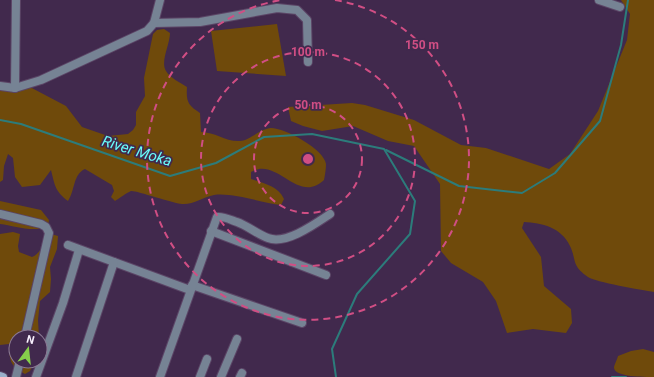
<svg xmlns="http://www.w3.org/2000/svg" width="654" height="377" viewBox="0 0 654 377" font-family="Roboto,sans-serif">
  <rect width="100%" height="100%" fill="#41294d"/>
  <!-- green -->
  <g fill="#6f4a0b">
    <path d="M621,0H654V292C642,290 595,282 588,277C571,265 577,261 570,246C561,227 542,223 524,222L522,228L541,257L544,286L571,309L572,323L566,333L533,329L507,333L496,301L483,282L451,263L441,251L440,184L414,146L388,141L353,126L322,131L303,126L291,121L288,107L352,103L365,105L414,120L461,145L486,148L549,169L570,154L598,111L627,40L630,14Z"/>
    <polygon points="277,24 286,76 217,71 211,31"/>
    <path d="M164,29L170,33C170,44 160,62 166,71C170,78 181,83 187,87C186,102 188,105 200,113L201,132C215,132 226,142 240,141C251,140 259,129 271,128C285,128 324,149 326,164C326,169 325,175 324,180C298,205 277,156 251,172V179C265,184 278,186 284,199L281,205C263,203 231,192 214,195C203,197 193,205 182,204C172,203 135,190 131,191C126,193 120,198 115,201L111,197L114,191L112,185L85,169C73,174 75,191 68,201C55,191 55,186 51,170L40,185L22,187L15,177L13,158L8,154L4,166L3,180L0,182V86H28L66,106L82,127L108,136L128,134L133,130L136,125V112L145,96L144,78L153,34L157,30Z"/>
    <path d="M0,201L41,210L49,220L48,226C34,233 15,226 0,224Z"/>
    <path d="M13,232L20,234L18,246L19,252L32,257C42,253 43,241 51,234L58,236L57,249L50,267L51,279L50,292L40,301L38,320L39,337H16V361H35L30,371L25,374C9,365 10,361 9,344L0,345V234Z"/>
    <path d="M643,349L654,352V377C644,377 615,377 614,368C614,365 617,360 618,356L631,351Z"/>
  </g>
  <g fill="none" stroke-linecap="round" stroke-linejoin="round">
    <!-- stream -->
    <g stroke="#2c7c7b" stroke-width="2">
      <polyline points="0,120 21,124 170,176 216,163 264,137 312,134 384,149 415,201 410,234 357,294 332,349 336,377"/>
      <polyline points="386,150 459,186 522,193 555,173 600,121 621,45 628,0"/>
      <polyline points="612,377 626,377"/>
    </g>
    <defs>
      <g id="minor">
        <polyline points="599,0 620,7"/>
        <polyline points="154,23 200,22 277,8 297,10 307,20 308,62"/>
        <polyline points="0,86 15,88 41,80 147,31 154,23 160,0"/>
        <polyline points="15,88 16,0"/>
        <polyline points="0,214 41,224 46,227 49,233 25,337"/>
        <polyline points="211,231 326,275"/>
        <polyline points="68,245 190,290"/>
        <polyline points="192,285 302,323"/>
        <polyline points="16,377 20,361"/>
        <polyline points="36,377 63,303 79,250"/>
        <polyline points="76,377 114,262"/>
        <path d="M160,377L217,217C223,216 231,220 237,222C248,226 257,234 268,238C286,245 315,224 330,214"/>
        <polyline points="200,377 207,359"/>
        <polyline points="221,377 237,339"/>
        <polyline points="240,377 242,373"/>
      </g>
      <polyline id="secondary" points="0,376 3,377"/>
    </defs>
    <!-- minor casing -->
    <use href="#minor" stroke="#5b4566" stroke-width="10"/>
    <!-- secondary casing -->
    <use href="#secondary" stroke="#5b4566" stroke-width="10"/>
    <!-- minor -->
    <use href="#minor" stroke="#768394" stroke-width="8"/>
    <!-- secondary -->
    <use href="#secondary" stroke="#9aafca" stroke-width="8"/>
  </g>
  <!-- distance rings -->
  <g fill="none" stroke="#d04e84" stroke-width="2" stroke-dasharray="7 5">
    <circle cx="308" cy="159" r="54"/>
    <circle cx="308" cy="159" r="107"/>
    <path d="M335 0A161 161 0 1 1 281 0"/>
  </g>
  <g text-anchor="middle" dominant-baseline="central" stroke-width="3.5" stroke-linejoin="round" paint-order="stroke">
    <!-- water labels -->
    <g font-size="15" font-style="italic" fill="#69fdfb" stroke="#41294d">
      <text transform="translate(137 151) rotate(17)">River Moka</text>
    </g>
  </g>
  <circle cx="308" cy="159" r="6" fill="#d04e84" stroke="#41294d" stroke-width="2"/>
  <g font-size="12" text-anchor="middle" font-weight="bold" fill="#d04e84" stroke="#41294d" stroke-width="3.5" stroke-linejoin="round" paint-order="stroke">
    <text x="422" y="49">150 m</text>
    <text x="308" y="56">100 m</text>
    <text x="308" y="109">50 m</text>
  </g>
  <!-- north arrow -->
  <g transform="translate(28 349) rotate(15)"><circle r="19" fill="#41294d" stroke="#8a7993"/>
  <path d="M0-3L7 15L0 10L-7 15Z" fill="#86cf4b"/>
  <text y="-6" font-size="11" font-weight="bold" text-anchor="middle" fill="#f8f0fd">N</text>
  </g>
</svg>
